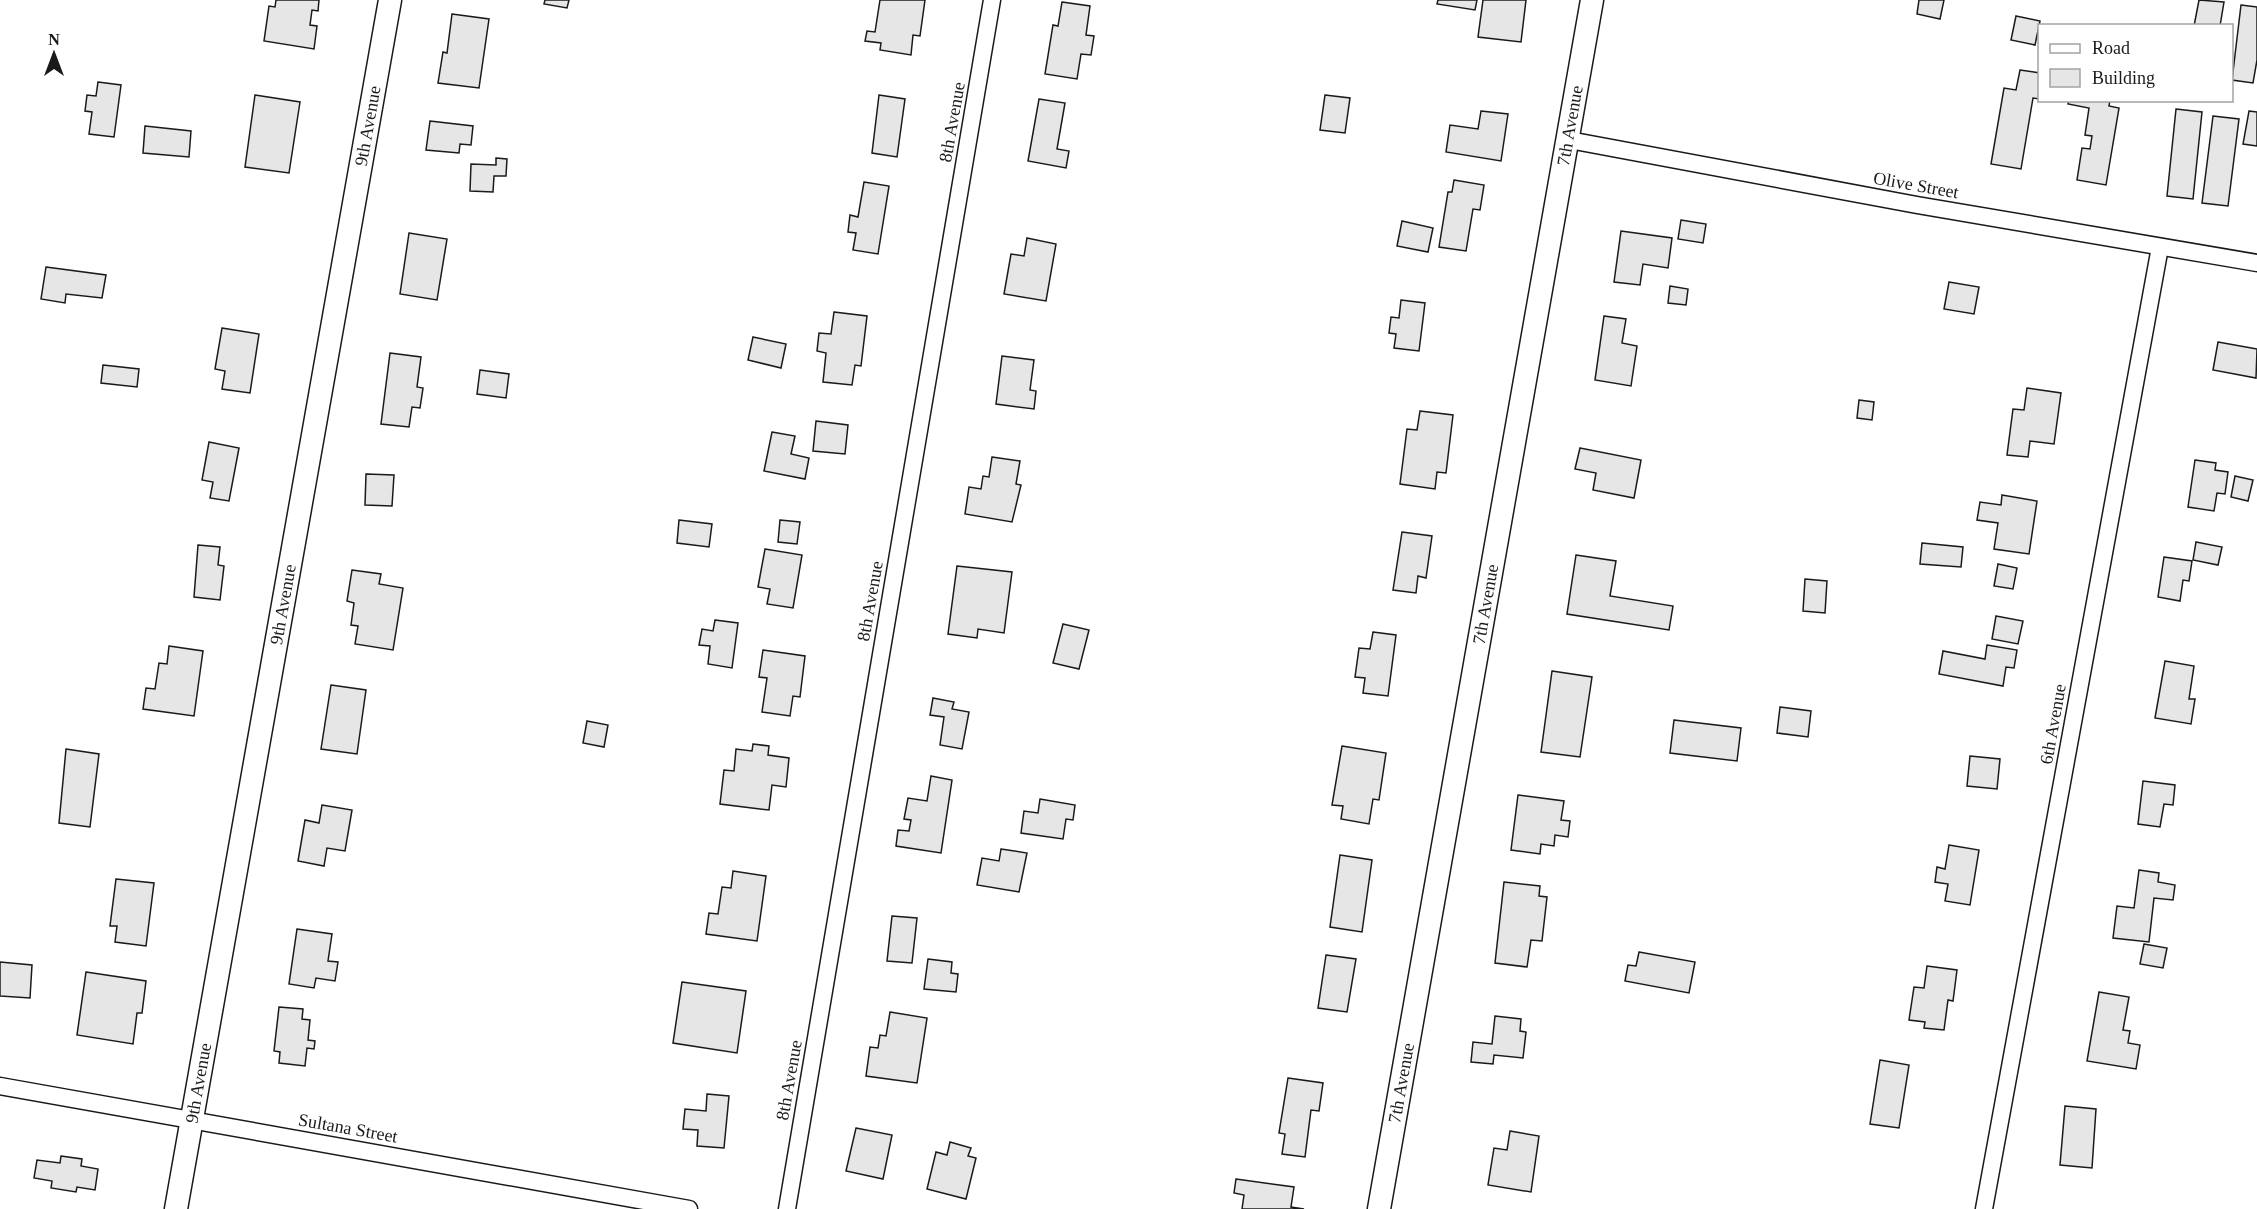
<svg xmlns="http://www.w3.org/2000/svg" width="2257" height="1209" viewBox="0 0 2257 1209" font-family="'Times New Roman',serif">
  <rect width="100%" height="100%" fill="#fff"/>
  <!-- building -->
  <g fill="#e6e6e6" stroke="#1a1a1a" stroke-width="1.5">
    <polygon points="276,0 319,0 318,11 312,10 310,25 317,26 314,49 264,41 269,6 275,7"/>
    <polygon points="545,0 569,0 567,8 544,4"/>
    <polygon points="880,0 925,0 920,36 913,35 911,55 880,50 881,43 865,41 867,31 875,32"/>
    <polygon points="1438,0 1477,0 1475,10 1437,4"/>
    <polygon points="1483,0 1526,0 1521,42 1478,37"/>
    <polygon points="1919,0 1944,0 1940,19 1917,14"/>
    <polygon points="2199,0 2224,2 2220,26 2194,26"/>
    <polygon points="1062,2 1090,6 1086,35 1094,36 1091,55 1081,54 1077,79 1045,74 1053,25 1058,26"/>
    <polygon points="2241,5 2257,7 2257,60 2253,83 2232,80"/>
    <polygon points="452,14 489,19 479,88 438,83 443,52 447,53"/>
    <polygon points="2016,16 2040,21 2035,45 2011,40"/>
    <polygon points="2020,70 2040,73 2040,99 2033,98 2021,169 1991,164 2004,88 2016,90"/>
    <polygon points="98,82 121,85 114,137 89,134 92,112 85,111 87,95 96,96"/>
    <polygon points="255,95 300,102 289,173 245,167"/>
    <polygon points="879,95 905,99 897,157 872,153"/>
    <polygon points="1325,95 1350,98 1345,133 1320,130"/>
    <polygon points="1039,99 1065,103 1057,149 1069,151 1066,168 1028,161"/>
    <polygon points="2069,100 2110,100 2109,106 2119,108 2106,185 2077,180 2082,148 2090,149 2092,136 2085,135 2089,108 2068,104"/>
    <polygon points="2176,109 2202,112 2193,199 2167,196"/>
    <polygon points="1481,111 1508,114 1501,161 1446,152 1450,125 1478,129"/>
    <polygon points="2249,111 2257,112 2257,146 2243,144"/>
    <polygon points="2213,116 2239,119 2228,206 2202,203"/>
    <polygon points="430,121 473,126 471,145 460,144 459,153 426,150"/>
    <polygon points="145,126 191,131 189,157 143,153"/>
    <polygon points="496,158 507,159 506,176 494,176 493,192 470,191 471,164 496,165"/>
    <polygon points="1454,180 1484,185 1480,210 1473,209 1466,251 1439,247 1448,192 1452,192"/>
    <polygon points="864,182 889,186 878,254 853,250 856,233 848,232 850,215 858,217"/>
    <polygon points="1681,220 1706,224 1703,243 1678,239"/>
    <polygon points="1402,221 1433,228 1428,252 1397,246"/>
    <polygon points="1621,231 1672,238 1668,268 1643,264 1640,285 1614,282"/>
    <polygon points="409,233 447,239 437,300 400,294"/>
    <polygon points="1027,238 1056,244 1046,301 1004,294 1011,254 1024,256"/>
    <polygon points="46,267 106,275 102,298 66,294 65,303 41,299"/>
    <polygon points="1949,282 1979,287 1974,314 1944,309"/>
    <polygon points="1670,286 1688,289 1686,305 1668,303"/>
    <polygon points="1401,300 1425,303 1419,351 1394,348 1396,334 1389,333 1391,317 1399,318"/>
    <polygon points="834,312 867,316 861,366 855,365 852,385 823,382 826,353 817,351 819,333 831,334"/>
    <polygon points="1604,316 1626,319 1622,343 1637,346 1631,386 1595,380"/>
    <polygon points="222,328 259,334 250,393 222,389 225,371 215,369"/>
    <polygon points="753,337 786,344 781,368 748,360"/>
    <polygon points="2218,342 2257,349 2256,378 2213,370"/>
    <polygon points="390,353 421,357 417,387 423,388 420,408 412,407 409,427 381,424"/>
    <polygon points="1002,356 1034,360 1030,390 1036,391 1034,409 996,404"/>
    <polygon points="103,365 139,369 137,387 101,383"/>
    <polygon points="480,370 509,374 506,398 477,394"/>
    <polygon points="2027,388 2061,393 2054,444 2030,441 2028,457 2007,455 2013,409 2024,410"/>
    <polygon points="1859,400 1874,402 1872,420 1857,418"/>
    <polygon points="1420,411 1453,415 1446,473 1437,472 1435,489 1400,484 1407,429 1417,430"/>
    <polygon points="816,421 848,425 845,454 813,451"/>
    <polygon points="772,432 795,436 791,454 809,458 805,479 764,471"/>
    <polygon points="209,442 239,448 229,501 210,498 213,482 202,480"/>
    <polygon points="1580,448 1641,460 1634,498 1593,490 1596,473 1575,469"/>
    <polygon points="992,457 1020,461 1016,484 1021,485 1012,522 965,514 969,487 981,489 983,476 989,477"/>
    <polygon points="2195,460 2216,463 2215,470 2228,472 2225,494 2217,493 2214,511 2188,507"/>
    <polygon points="366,474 394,475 392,506 365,505"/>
    <polygon points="2235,476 2253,480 2248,501 2231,497"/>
    <polygon points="2002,495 2037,501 2029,554 1994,549 1998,523 1977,520 1980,502 2001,505"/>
    <polygon points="679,520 712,524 709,547 677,543"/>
    <polygon points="780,520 800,522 797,544 778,542"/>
    <polygon points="1402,532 1432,536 1426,578 1418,576 1416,593 1393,590"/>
    <polygon points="2196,542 2222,547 2218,565 2193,560"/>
    <polygon points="1922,543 1963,547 1961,567 1920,564"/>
    <polygon points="198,545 220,547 218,565 224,566 220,600 194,597"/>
    <polygon points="765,549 802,555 793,608 767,604 770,589 758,587"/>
    <polygon points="1576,555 1616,561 1610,596 1673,606 1669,630 1567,614"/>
    <polygon points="2164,557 2192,561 2189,581 2183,580 2180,601 2158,597"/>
    <polygon points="1998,564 2017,568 2013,589 1994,586"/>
    <polygon points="957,566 1012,572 1004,633 978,629 977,638 948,634"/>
    <polygon points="352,570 381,574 379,584 403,588 393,650 355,644 358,626 351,625 354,603 347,601"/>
    <polygon points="1805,579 1827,581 1825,613 1803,611"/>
    <polygon points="1996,616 2023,621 2018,644 1992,639"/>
    <polygon points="715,620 738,623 732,668 708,664 710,646 699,645 702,629 713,631"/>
    <polygon points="1063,624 1089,630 1079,669 1053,663"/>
    <polygon points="1373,632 1396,635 1388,696 1363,693 1365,678 1355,677 1359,648 1370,649"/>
    <polygon points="1987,645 2017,650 2014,668 2006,667 2003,686 1939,674 1943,651 1985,659"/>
    <polygon points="169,646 203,651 194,716 143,709 146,688 155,689 159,663 167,664"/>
    <polygon points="763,650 805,656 800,697 793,696 790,716 762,712 767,678 759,677"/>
    <polygon points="2165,661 2194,666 2189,699 2195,699 2191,724 2155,718"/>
    <polygon points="1552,671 1592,677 1580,757 1541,752"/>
    <polygon points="331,685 366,690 357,754 321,749"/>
    <polygon points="933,698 954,702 952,709 969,712 962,749 940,745 944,717 930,715"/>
    <polygon points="1780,707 1811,711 1808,737 1777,733"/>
    <polygon points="1674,720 1741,728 1737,761 1670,753"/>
    <polygon points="587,721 608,725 604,747 583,743"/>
    <polygon points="753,744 769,746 768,755 789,758 786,787 772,785 769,810 720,804 724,770 734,771 736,749 752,751"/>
    <polygon points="1342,746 1386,753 1379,800 1373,799 1369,824 1341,819 1343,806 1332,805"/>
    <polygon points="66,749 99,754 90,827 59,823"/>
    <polygon points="1970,756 2000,759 1997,789 1967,786"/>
    <polygon points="931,776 952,780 941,853 896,846 898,830 909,831 911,820 904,819 908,798 927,801"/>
    <polygon points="2143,781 2175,785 2173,805 2164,804 2160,827 2138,824"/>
    <polygon points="1518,795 1564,801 1561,820 1570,821 1568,837 1555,835 1554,846 1541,844 1540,854 1511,850"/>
    <polygon points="1040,799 1075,805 1073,820 1066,819 1063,839 1021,833 1024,811 1038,813"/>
    <polygon points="322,805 352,810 345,851 327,848 324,866 298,861 305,820 319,823"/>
    <polygon points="1949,845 1979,850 1970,905 1945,901 1948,884 1935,882 1937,867 1945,869"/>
    <polygon points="1001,849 1027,853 1019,892 977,885 982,858 999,861"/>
    <polygon points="1340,855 1372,860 1362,932 1330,927"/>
    <polygon points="2139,870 2159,873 2158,882 2175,885 2173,900 2154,898 2149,942 2113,938 2117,906 2134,908"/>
    <polygon points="733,871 766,876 757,941 706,934 709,913 718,914 722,887 731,888"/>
    <polygon points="116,879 154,883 146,946 115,942 117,926 110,926"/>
    <polygon points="1504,882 1540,886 1539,896 1547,897 1542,941 1531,940 1527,967 1495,963"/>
    <polygon points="892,916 917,918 912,963 887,961"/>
    <polygon points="297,929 332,934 328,961 338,962 335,981 316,978 314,988 289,984"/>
    <polygon points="2144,944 2167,948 2163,968 2140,964"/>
    <polygon points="1639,952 1695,962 1689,993 1625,981 1628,965 1636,966"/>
    <polygon points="1326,955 1356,959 1347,1012 1318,1008"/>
    <polygon points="928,959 952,962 951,973 958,974 956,992 924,989"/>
    <polygon points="0,962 32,965 30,998 0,996"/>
    <polygon points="1927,966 1957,970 1953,1001 1948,1000 1944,1030 1924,1028 1925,1022 1909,1020 1914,987 1924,988"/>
    <polygon points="86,972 146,981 142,1013 137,1013 133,1044 77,1035"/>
    <polygon points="682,982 746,991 737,1053 673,1043"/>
    <polygon points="2099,992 2129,997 2123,1030 2130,1031 2128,1043 2140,1045 2136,1069 2087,1061"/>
    <polygon points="279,1007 303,1009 302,1019 310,1020 308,1040 315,1041 314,1049 307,1048 305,1066 279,1063 280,1052 274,1051"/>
    <polygon points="890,1012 927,1018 917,1083 866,1076 870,1047 878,1048 880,1035 886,1036"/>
    <polygon points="1495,1016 1521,1019 1520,1031 1526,1032 1523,1058 1494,1055 1493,1064 1471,1062 1473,1042 1492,1044"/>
    <polygon points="1880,1060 1909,1065 1899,1128 1870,1124"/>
    <polygon points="1288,1078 1323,1083 1319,1111 1311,1110 1305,1157 1282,1154 1285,1134 1279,1133"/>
    <polygon points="707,1094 729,1096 724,1148 697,1146 698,1130 683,1129 685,1109 706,1111"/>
    <polygon points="2065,1106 2096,1109 2092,1168 2060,1165"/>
    <polygon points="856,1128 892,1135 883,1179 846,1171"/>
    <polygon points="1510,1131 1539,1136 1531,1192 1488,1185 1494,1148 1507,1150"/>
    <polygon points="950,1142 971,1148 968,1156 976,1158 966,1199 927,1189 936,1152 947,1155"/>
    <polygon points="61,1156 82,1159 81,1166 98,1169 95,1190 77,1187 76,1192 51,1188 52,1181 34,1178 37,1160 60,1163"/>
    <polygon points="1236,1179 1294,1187 1291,1207 1304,1209 1242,1209 1244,1195 1234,1193"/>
  </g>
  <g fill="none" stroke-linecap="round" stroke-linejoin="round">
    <defs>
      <g id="street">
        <polyline points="1569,140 1917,205 2257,263"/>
        <polyline points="0,1086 689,1209"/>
        <polyline points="787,1209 992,0"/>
        <polyline points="1984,1209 2160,247"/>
      </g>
      <g id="secondary">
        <path id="s1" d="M176,1209L390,0"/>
        <path id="s2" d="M1379,1209L1592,0"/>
      </g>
    </defs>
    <!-- street casing -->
    <use href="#street" stroke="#1a1a1a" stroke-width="19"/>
    <!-- secondary casing -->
    <use href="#secondary" stroke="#1a1a1a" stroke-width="25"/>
    <!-- street -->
    <use href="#street" stroke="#fff" stroke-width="16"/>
    <!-- secondary -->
    <use href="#secondary" stroke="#fff" stroke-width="22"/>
  </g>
  <g text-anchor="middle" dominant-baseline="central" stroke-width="4.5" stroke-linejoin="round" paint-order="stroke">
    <!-- street labels -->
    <g font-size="18" fill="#1a1a1a" stroke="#fff">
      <text transform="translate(952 122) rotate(-80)">8th Avenue</text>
      <text stroke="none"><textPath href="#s1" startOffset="1100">9th Avenue</textPath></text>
      <text stroke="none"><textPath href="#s2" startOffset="1100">7th Avenue</textPath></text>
      <text transform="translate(1916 185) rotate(10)">Olive Street</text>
      <text transform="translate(870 601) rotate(-80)">8th Avenue</text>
      <text stroke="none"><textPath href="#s1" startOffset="614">9th Avenue</textPath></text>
      <text stroke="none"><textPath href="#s2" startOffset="614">7th Avenue</textPath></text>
      <text transform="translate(2053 724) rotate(-80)">6th Avenue</text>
      <text transform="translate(789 1080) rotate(-80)">8th Avenue</text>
      <text stroke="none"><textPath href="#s1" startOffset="128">9th Avenue</textPath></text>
      <text stroke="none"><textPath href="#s2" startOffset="128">7th Avenue</textPath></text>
      <text transform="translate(348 1128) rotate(10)">Sultana Street</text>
    </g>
  </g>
  <!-- legend -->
  <rect x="2038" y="24" width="195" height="78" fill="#ffffff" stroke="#a3a3a3" stroke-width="1.5"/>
  <rect x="2050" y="44" width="30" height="9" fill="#ffffff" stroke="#a3a3a3" stroke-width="1.5"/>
  <text x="2092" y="54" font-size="18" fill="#1a1a1a">Road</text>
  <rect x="2050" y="69" width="30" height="18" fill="#e6e6e6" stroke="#a3a3a3" stroke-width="1.5"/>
  <text x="2092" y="84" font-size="18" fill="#1a1a1a">Building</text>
  <!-- north arrow -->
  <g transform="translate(54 54)" stroke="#ffffff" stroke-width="4.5" paint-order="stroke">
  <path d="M0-4.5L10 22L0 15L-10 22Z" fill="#1a1a1a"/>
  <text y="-9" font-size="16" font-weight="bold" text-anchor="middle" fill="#1a1a1a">N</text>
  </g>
</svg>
